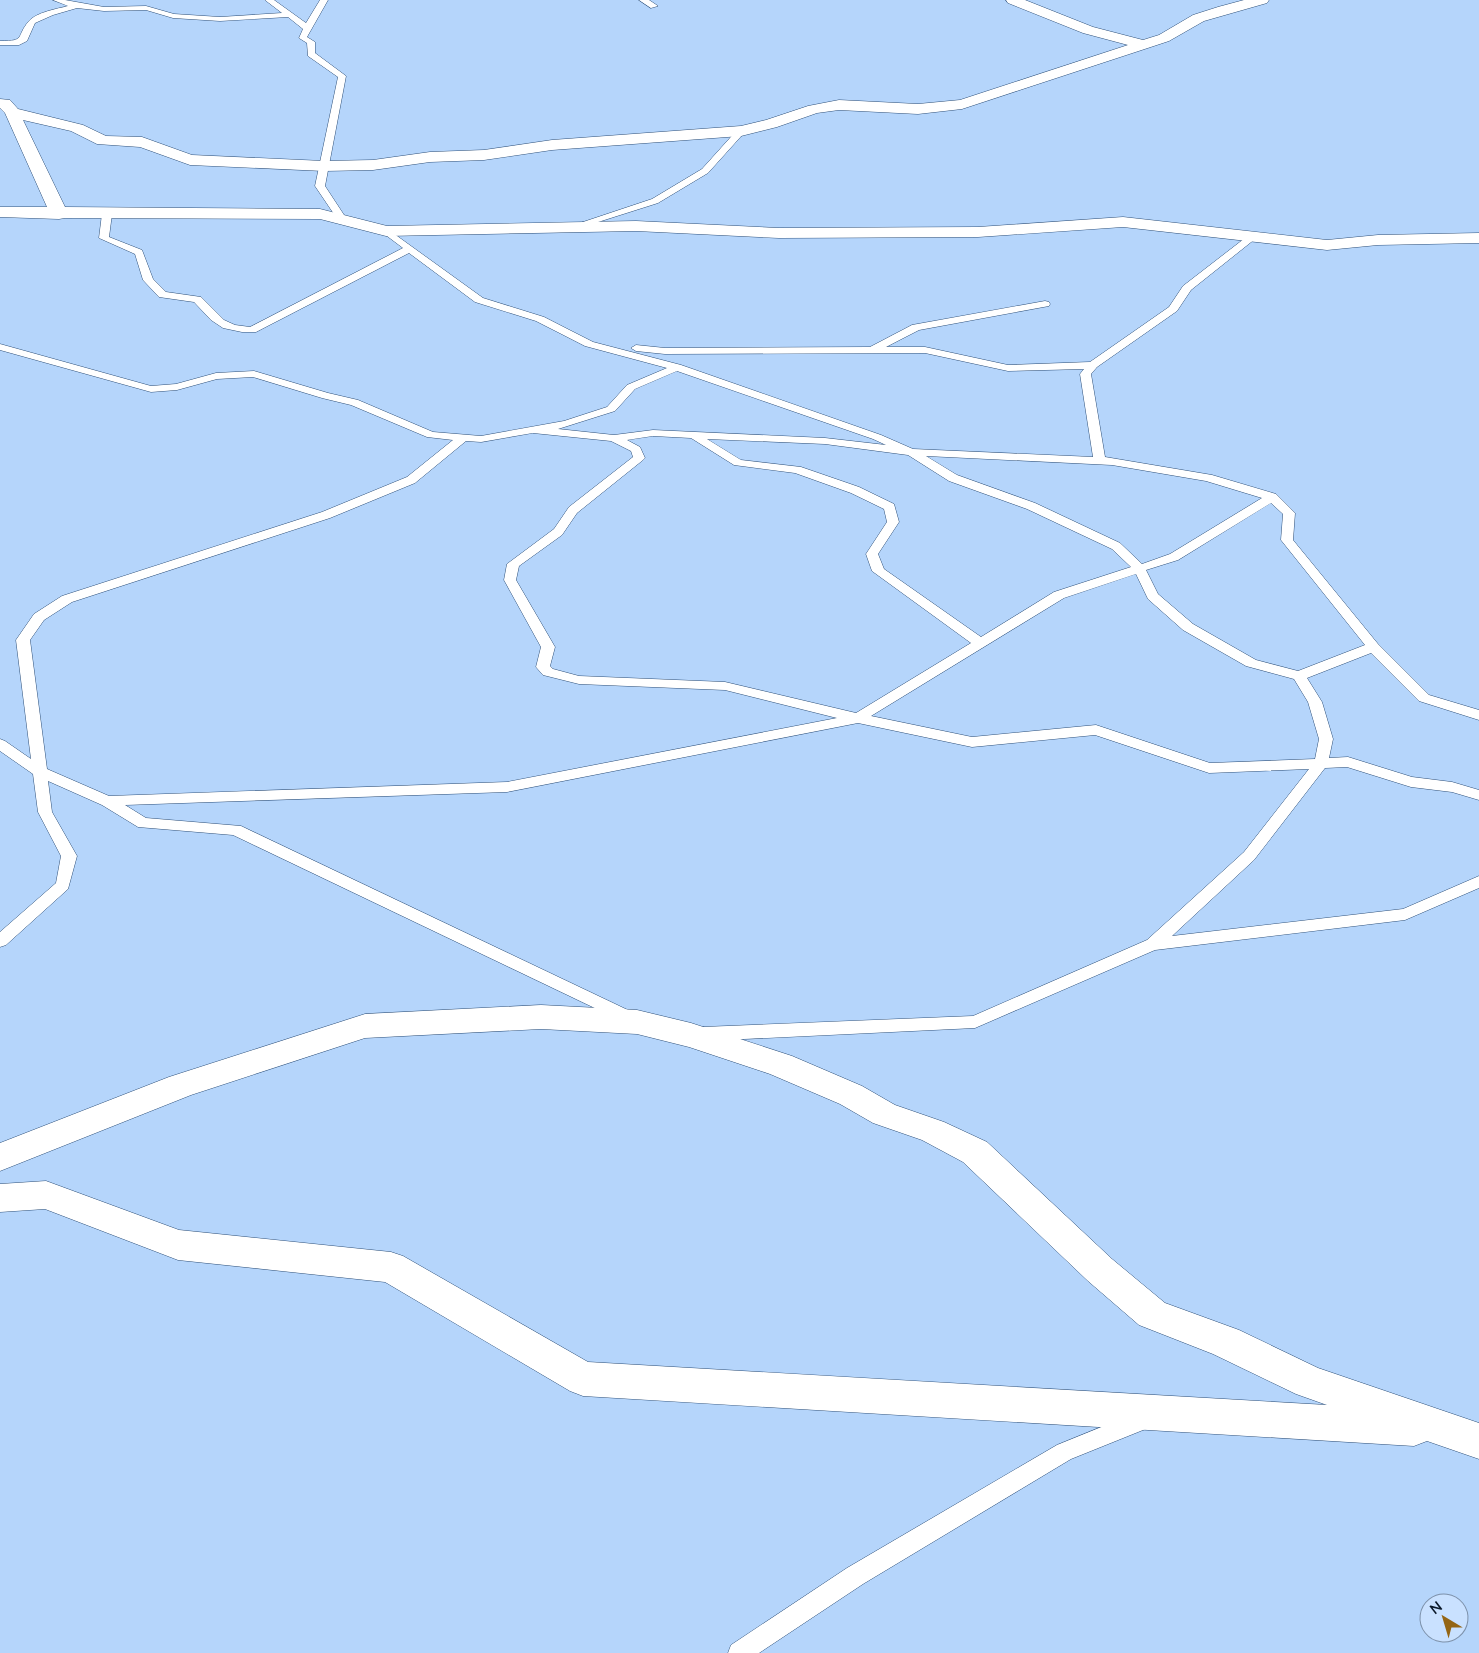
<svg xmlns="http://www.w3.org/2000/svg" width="1479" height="1653" viewBox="0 0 1479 1653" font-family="Lato,sans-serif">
  <rect width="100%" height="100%" fill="#b5d5fb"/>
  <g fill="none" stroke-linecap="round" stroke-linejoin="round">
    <defs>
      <g id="lane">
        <path d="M53,0H65L104,7L146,6L174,14L220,17L282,13L265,0H274L306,23L320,0H328L307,37L315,42V53L346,76L325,186L346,218L344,220H338L315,186L338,77L308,56L307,43L299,38L303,29L288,17L220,21L173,18L146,10L104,11L77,8L53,15L35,23L27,41L19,45H0V41C27,41 15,37 29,21C37,12 57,9 68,6Z"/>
        <polygon points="639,0 649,0 658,6 651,8"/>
        <polygon points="741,128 744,129 744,133 708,173 658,203 576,229 570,229 568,227 652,199 702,169 738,129"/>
        <path d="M107,211L112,214L109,237L142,250L153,279L166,292L201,297L224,320L235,325L250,327L403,248L383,233V229L386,228L483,298L544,317L593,342L681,365L881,435L913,449L1093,457L1080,374L1084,369L1008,371L925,353L665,354L636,351L631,348L636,345L665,348L870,347L912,325L1045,301L1049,302L1050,304L1049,306L919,330L886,347H925L1008,365L1090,362L1169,307L1183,286L1249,235H1255V239L1191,290L1177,311L1097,367L1091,374L1105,457L1212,475L1276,494L1295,513L1293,540L1378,644L1429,695L1479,710V720L1419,701L1371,653L1307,678L1322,702L1333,739L1329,758L1348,757L1412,777L1452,782L1479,790V800L1452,792L1411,787L1347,767L1325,768L1254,860L1172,936L1403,909L1479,876V888L1405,920L1155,950L975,1028L703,1041L697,1039L695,1034L697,1029L703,1027L973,1016L1147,940L1244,852L1309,769L1209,773L1095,735L972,747L858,723L507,792L125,805L146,818L241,826L632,1012L634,1017L632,1022L626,1023L233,835L138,827L102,805L48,781L52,812L77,856L68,889L6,945L0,947V932L56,883L61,856L38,812L33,774L0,751V739L5,741L31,759L16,640L34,614L62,596L322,512L407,477L453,440L427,437L351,405L322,398L253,377L217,379L177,390L151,392L0,350V344L151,386L176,384L216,373L254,371L328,393L358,400L433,432L481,436L564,421L607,407L627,385L667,368L585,346L536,321L475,302L409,253L256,332H242L223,328L211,320L194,302L159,297L143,280L135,254L99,238L102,214ZM677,371L873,439L886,445L825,438L653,430L614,435L558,429L615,411L635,389ZM533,433L611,441L631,451L633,457L569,507L554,529L507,564L504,580L541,647L536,667L543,675L579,684L725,690L837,718L507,782L109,796L47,769L30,640L44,620L72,602L330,518L415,483L466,441L481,442ZM653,436L691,438L734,465L795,473L851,493L884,509L887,522L866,554L872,571L971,643L856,713L725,682L579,676L553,669L550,666L555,647L516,580L519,566L562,535L577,513L643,460L645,458L640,447L627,440ZM707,439L825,444L908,455L949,481L1027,509L1112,549L1131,567L1054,592L981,637L884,569L878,554L899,522L894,504L859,487L801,467L741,460ZM926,456L1112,465L1206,481L1262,498L1170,554L1142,564L1120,543L1035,503L957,475ZM1271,503L1283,514L1281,540L1365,645L1298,671L1256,660L1193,624L1158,594L1146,570L1178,560ZM1136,574L1148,599L1183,630L1246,666L1294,679L1308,702L1319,739L1315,759L1210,763L1096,725L972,737L871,716L1064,598Z"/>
        <polygon points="1141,1411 1148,1414 1151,1421 1148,1428 1071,1459 863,1584 759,1653 728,1653 731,1645 847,1568 1057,1445"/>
      </g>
      <g id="street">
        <polygon points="1006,0 1025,0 1093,27 1143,40 1159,35 1193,15 1218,7 1244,0 1269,0 1267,3 1204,21 1169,41 962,109 918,114 839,110 817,113 777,127 741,136 552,150 484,160 430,162 373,170 324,171 190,165 140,147 97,144 71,131 23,120 65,207 320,209 387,226 636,221 779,228 978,227 1123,217 1327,240 1378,235 1479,233 1479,243 1378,245 1327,250 1123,227 978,237 779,238 636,231 386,236 320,219 65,218 59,219 0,217 0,207 47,207 5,113 0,108 0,99 10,100 18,109 83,125 106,136 142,137 192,155 324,161 373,160 430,152 484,150 552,140 741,126 766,120 808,106 839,100 918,104 960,100 1128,45 1083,33 1008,3"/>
        <polygon points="541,1005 637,1010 691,1023 792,1056 862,1086 895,1105 944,1122 987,1142 1112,1259 1165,1303 1239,1330 1318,1368 1479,1423 1479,1459 1427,1441 1414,1446 583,1396 570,1391 385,1282 178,1260 45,1209 0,1212 0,1184 46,1181 179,1230 391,1252 403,1256 588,1362 1327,1405 1296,1394 1213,1354 1139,1325 1088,1281 963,1162 922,1140 873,1123 840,1104 770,1074 689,1047 637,1034 541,1029 365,1038 191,1095 0,1171 0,1143 169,1077 365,1014"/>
      </g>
    </defs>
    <!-- lane casing -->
    <use href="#lane" stroke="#2e5079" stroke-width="1"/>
    <!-- street casing -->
    <use href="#street" stroke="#2e5079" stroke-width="1"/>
    <!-- lane -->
    <use href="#lane" fill="#fff" fill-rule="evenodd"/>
    <!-- street -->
    <use href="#street" fill="#fff" fill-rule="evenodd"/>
  </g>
  <!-- north arrow -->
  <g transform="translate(1444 1618) rotate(322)"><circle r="24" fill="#c9e1ff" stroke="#7d91aa"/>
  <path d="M0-4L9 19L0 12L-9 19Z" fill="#946514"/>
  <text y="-8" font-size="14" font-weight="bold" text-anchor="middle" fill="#0b192a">N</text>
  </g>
</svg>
